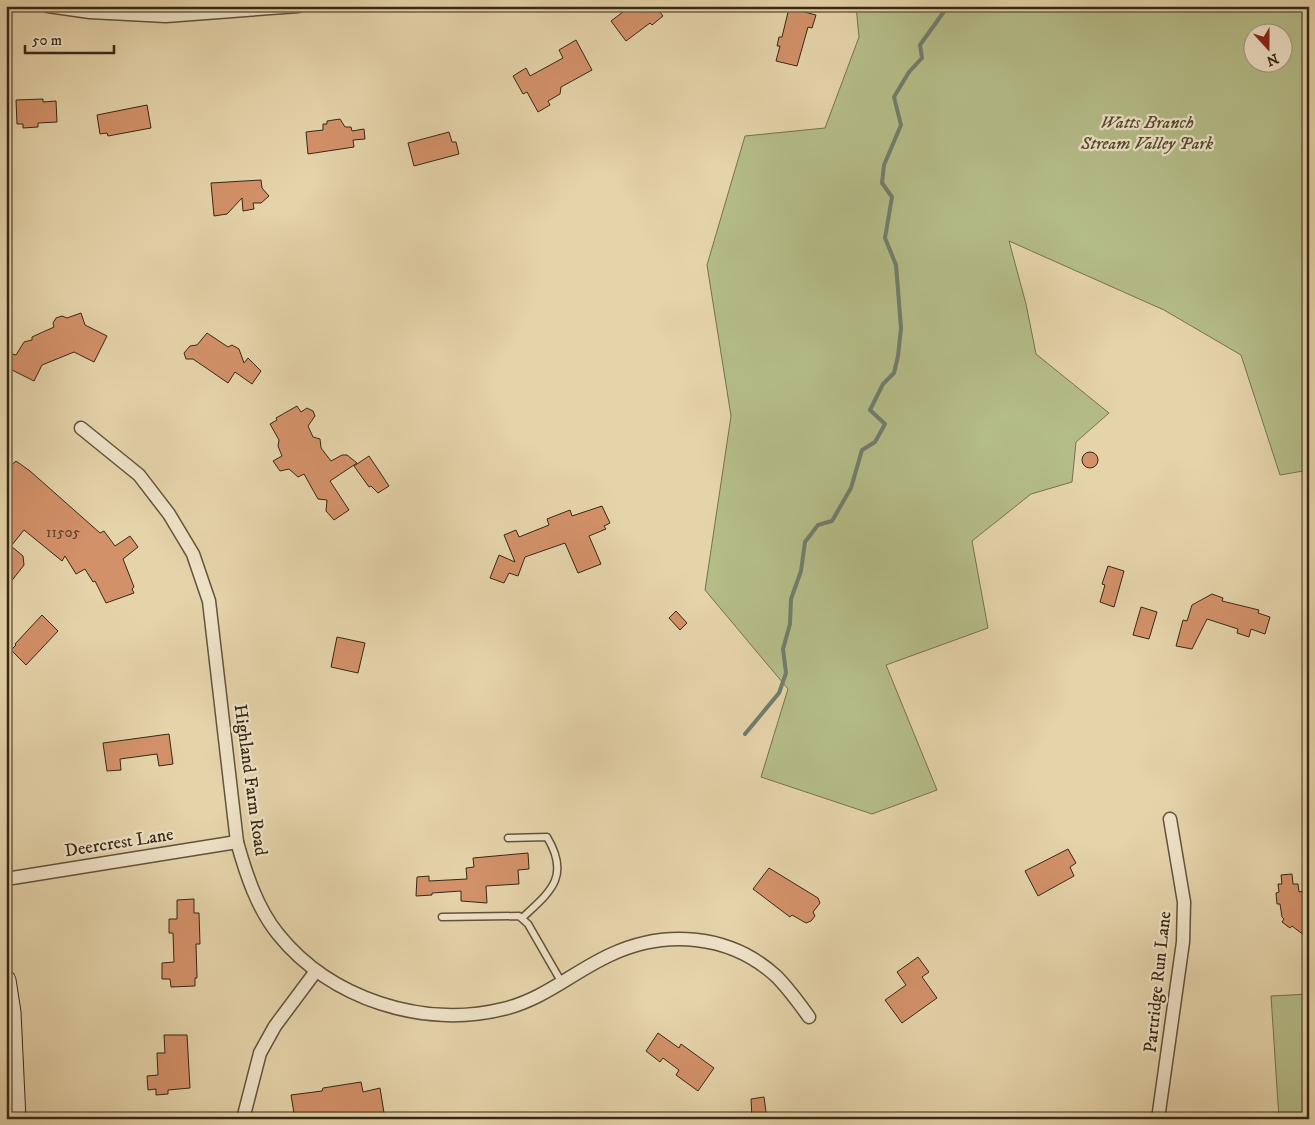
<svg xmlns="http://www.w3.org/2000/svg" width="1315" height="1125" viewBox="0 0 1315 1125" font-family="'IM FELL DW Pica',serif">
  <rect width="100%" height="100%" fill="#e5d3aa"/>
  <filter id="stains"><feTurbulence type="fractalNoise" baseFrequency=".004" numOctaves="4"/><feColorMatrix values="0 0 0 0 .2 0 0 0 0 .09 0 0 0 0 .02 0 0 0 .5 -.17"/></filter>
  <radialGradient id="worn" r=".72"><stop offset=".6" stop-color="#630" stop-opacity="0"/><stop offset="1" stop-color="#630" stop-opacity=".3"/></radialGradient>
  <!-- green -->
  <g fill="#b4bc88" stroke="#76724e" fill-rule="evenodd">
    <path d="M856,6H1309V470L1280,475L1241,355L1164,310L1009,241L1026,304L1036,354L1109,413L1076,442L1072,482L1031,494L972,541L988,628L886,665L937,790L872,814L761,777L788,689L705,590L731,416L707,265L745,136L825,128L859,37ZM1252,32H1282V62H1252Z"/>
    <polygon points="1309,994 1309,1119 1279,1119 1271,996"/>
  </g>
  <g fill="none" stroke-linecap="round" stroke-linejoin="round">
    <!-- stream -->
    <polyline stroke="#707e6c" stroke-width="4" points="745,734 779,693 786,673 783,649 790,624 791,599 801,571 805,542 818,525 832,521 851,488 862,450 875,442 885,424 870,410 883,384 894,373 898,356 901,328 896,265 885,238 892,197 882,183 884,165 901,125 894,97 909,72 922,58 920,45 948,6"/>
  </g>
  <!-- building -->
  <g fill="#d39169" stroke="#372814">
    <polygon points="631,6 655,6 663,16 652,25 650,23 626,41 611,21"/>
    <polygon points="789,8 816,15 812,28 808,27 797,66 776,61 780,46 777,46 779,37 782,37"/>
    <polygon points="576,40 592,70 561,87 560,94 548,101 550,105 538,112 527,92 523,94 513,76 526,68 530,76 563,58 559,50"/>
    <polygon points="43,99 43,102 56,101 57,122 38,123 38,127 23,128 23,124 17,124 16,100"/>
    <polygon points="147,105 151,128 108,136 107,133 100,134 97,115"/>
    <polygon points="340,119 345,127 351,127 352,131 364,129 365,139 353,140 354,147 308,154 306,132 323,130 323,124 327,124 327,121"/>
    <polygon points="449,132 452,142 456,142 459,154 414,166 408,143"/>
    <polygon points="261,180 262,188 269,196 261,203 253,203 254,209 243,211 242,198 227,214 214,216 211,183"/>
    <polygon points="81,313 85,325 107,336 94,362 74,352 42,365 34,381 6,367 12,354 16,355 24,342 32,340 32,337 54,327 53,323 56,318 62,316 67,318"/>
    <polygon points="207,333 228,347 232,345 239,349 244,363 248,358 261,371 252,384 235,372 228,383 193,359 186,359 184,353 190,346 197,345"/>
    <polygon points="297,406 301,412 307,408 313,411 315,416 308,426 313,437 320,439 321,448 331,461 342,455 347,455 357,463 330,481 349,510 334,520 326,511 327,500 318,499 304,474 298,477 289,469 280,471 273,461 282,456 278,446 279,440 270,424 277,420 276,418"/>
    <circle cx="1090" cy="460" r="8"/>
    <polygon points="369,456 389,486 378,493 371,486 369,487 354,466"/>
    <polygon points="16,461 30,471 100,533 104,531 115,546 130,536 138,547 123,559 134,587 132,589 134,593 106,603 95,581 93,582 85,569 76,574 65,556 62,561 24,530 11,546 23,556 24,565 6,588 6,478 11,471 8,468"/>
    <polygon points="602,506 610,523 604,526 606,529 589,536 601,564 578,573 565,543 525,557 518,576 509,573 504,583 490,578 499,555 515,562 504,535 516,530 519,537 549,525 547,519 570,510 572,516"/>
    <polygon points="1108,566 1124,571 1114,607 1100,602 1105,585 1102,584"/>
    <polygon points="1212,594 1223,598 1222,601 1259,610 1258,613 1270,617 1265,634 1251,629 1249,637 1237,633 1238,629 1207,619 1192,649 1176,646 1183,620 1187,621 1192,605"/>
    <polygon points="1141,607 1157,612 1149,639 1133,635"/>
    <polygon points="676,611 687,623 680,630 669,618"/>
    <polygon points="42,615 58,631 26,665 11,650 16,645 15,644"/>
    <polygon points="337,637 365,643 358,673 331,667"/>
    <polygon points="169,734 173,764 159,766 157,754 120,759 121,770 107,771 103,743"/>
    <polygon points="1068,849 1076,863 1070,867 1074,876 1038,896 1025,871"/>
    <polygon points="528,853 529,869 518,870 519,884 486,886 487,903 461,901 461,891 432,893 432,895 416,896 417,877 429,876 429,881 467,879 466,868 474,867 473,858"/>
    <polygon points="769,868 818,898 820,903 813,912 815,916 811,921 806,923 792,915 790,917 753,889"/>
    <polygon points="1292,874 1293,884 1298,884 1299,892 1304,891 1305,898 1309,898 1309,939 1292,926 1290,928 1282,922 1284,919 1282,917 1280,904 1277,904 1276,893 1279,892 1278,884 1282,884 1281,875"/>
    <polygon points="194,899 194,913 199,913 200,944 196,944 197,978 195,978 195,986 171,987 170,979 162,979 162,963 174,962 173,933 169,933 169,919 177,919 177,900"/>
    <polygon points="918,957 929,972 922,977 937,998 902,1023 885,1000 906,985 897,972"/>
    <polygon points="658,1033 679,1048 681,1044 714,1068 698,1091 676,1075 679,1070 663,1058 660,1062 646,1051"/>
    <polygon points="164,1035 187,1035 190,1088 168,1090 168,1094 156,1095 156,1089 148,1090 147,1076 158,1075 157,1053 165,1053"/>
    <polygon points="361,1082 363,1092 380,1088 385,1119 349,1119 348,1114 322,1119 295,1119 291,1095 322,1091 323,1088"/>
    <polygon points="764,1097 767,1119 752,1119 751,1099"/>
  </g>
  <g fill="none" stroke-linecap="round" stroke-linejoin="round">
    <defs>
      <g id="lane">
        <path d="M508,838L547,837C571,877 550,892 522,918"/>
        <polyline points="442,917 519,916 528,924 562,983"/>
      </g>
      <g id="street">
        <polyline points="48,6 90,12 166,16 298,6"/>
        <path d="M81,428L139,475L169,514L193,554L209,601L237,842C246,874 257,908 278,934C330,999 424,1029 503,1009C543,1000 573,972 610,955C665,929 730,934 776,976C789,989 799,1003 809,1017"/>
        <polyline points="6,879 237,842"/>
        <polyline points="243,1119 260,1053 275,1026 316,971"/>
        <polyline points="1158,1119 1183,942 1184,902 1170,819"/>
      </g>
      <polyline id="secondary" points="6,980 11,1012 16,1119"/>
    </defs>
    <!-- lane casing -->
    <use href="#lane" stroke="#62533a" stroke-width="9"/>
    <!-- street casing -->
    <use href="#street" stroke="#62533a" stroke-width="15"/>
    <!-- secondary casing -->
    <use href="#secondary" stroke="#372814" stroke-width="21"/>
    <!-- lane -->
    <use href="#lane" stroke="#eee2c8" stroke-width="6"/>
    <!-- street -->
    <use href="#street" stroke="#eee2c8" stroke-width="12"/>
    <!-- secondary -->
    <use href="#secondary" stroke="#eee2c8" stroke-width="19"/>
  </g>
  <g text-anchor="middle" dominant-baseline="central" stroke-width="4.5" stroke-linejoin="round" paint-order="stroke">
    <!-- number labels -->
    <g font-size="15" fill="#5e4229">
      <text x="63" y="532">11505</text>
    </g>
    <!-- park labels -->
    <g font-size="18" font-style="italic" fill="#564d31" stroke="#eee2c8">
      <text x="1147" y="123">Watts Branch<tspan x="1147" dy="21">Stream Valley Park</tspan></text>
    </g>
    <!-- street labels -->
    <g font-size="18" fill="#372814" stroke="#eee2c8">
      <text transform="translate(250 780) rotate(82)">Highland Farm Road</text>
      <text transform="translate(119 843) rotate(-9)">Deercrest Lane</text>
      <text transform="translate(1158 982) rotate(-84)">Partridge Run Lane</text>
    </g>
  </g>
  <!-- margin -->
  <rect width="1315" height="1125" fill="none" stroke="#e5d3aa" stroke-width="25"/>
  <rect x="8" y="8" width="1300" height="1110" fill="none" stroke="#372814" stroke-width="2.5"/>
  <rect x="12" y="12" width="1290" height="1100" fill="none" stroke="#372814"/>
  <!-- north arrow -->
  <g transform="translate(1268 48) rotate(159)"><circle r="24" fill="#eee2c8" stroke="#a59880"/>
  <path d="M0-4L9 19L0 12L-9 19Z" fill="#8f2418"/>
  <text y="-8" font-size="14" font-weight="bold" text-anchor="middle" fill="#372814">N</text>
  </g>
  <!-- scale -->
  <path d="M25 45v8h89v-8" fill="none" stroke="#372814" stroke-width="2.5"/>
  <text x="32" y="45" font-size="15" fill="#372814" stroke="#eee2c8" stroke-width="4" paint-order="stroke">50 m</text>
  <rect width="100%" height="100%" filter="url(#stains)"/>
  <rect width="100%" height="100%" fill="url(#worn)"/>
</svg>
